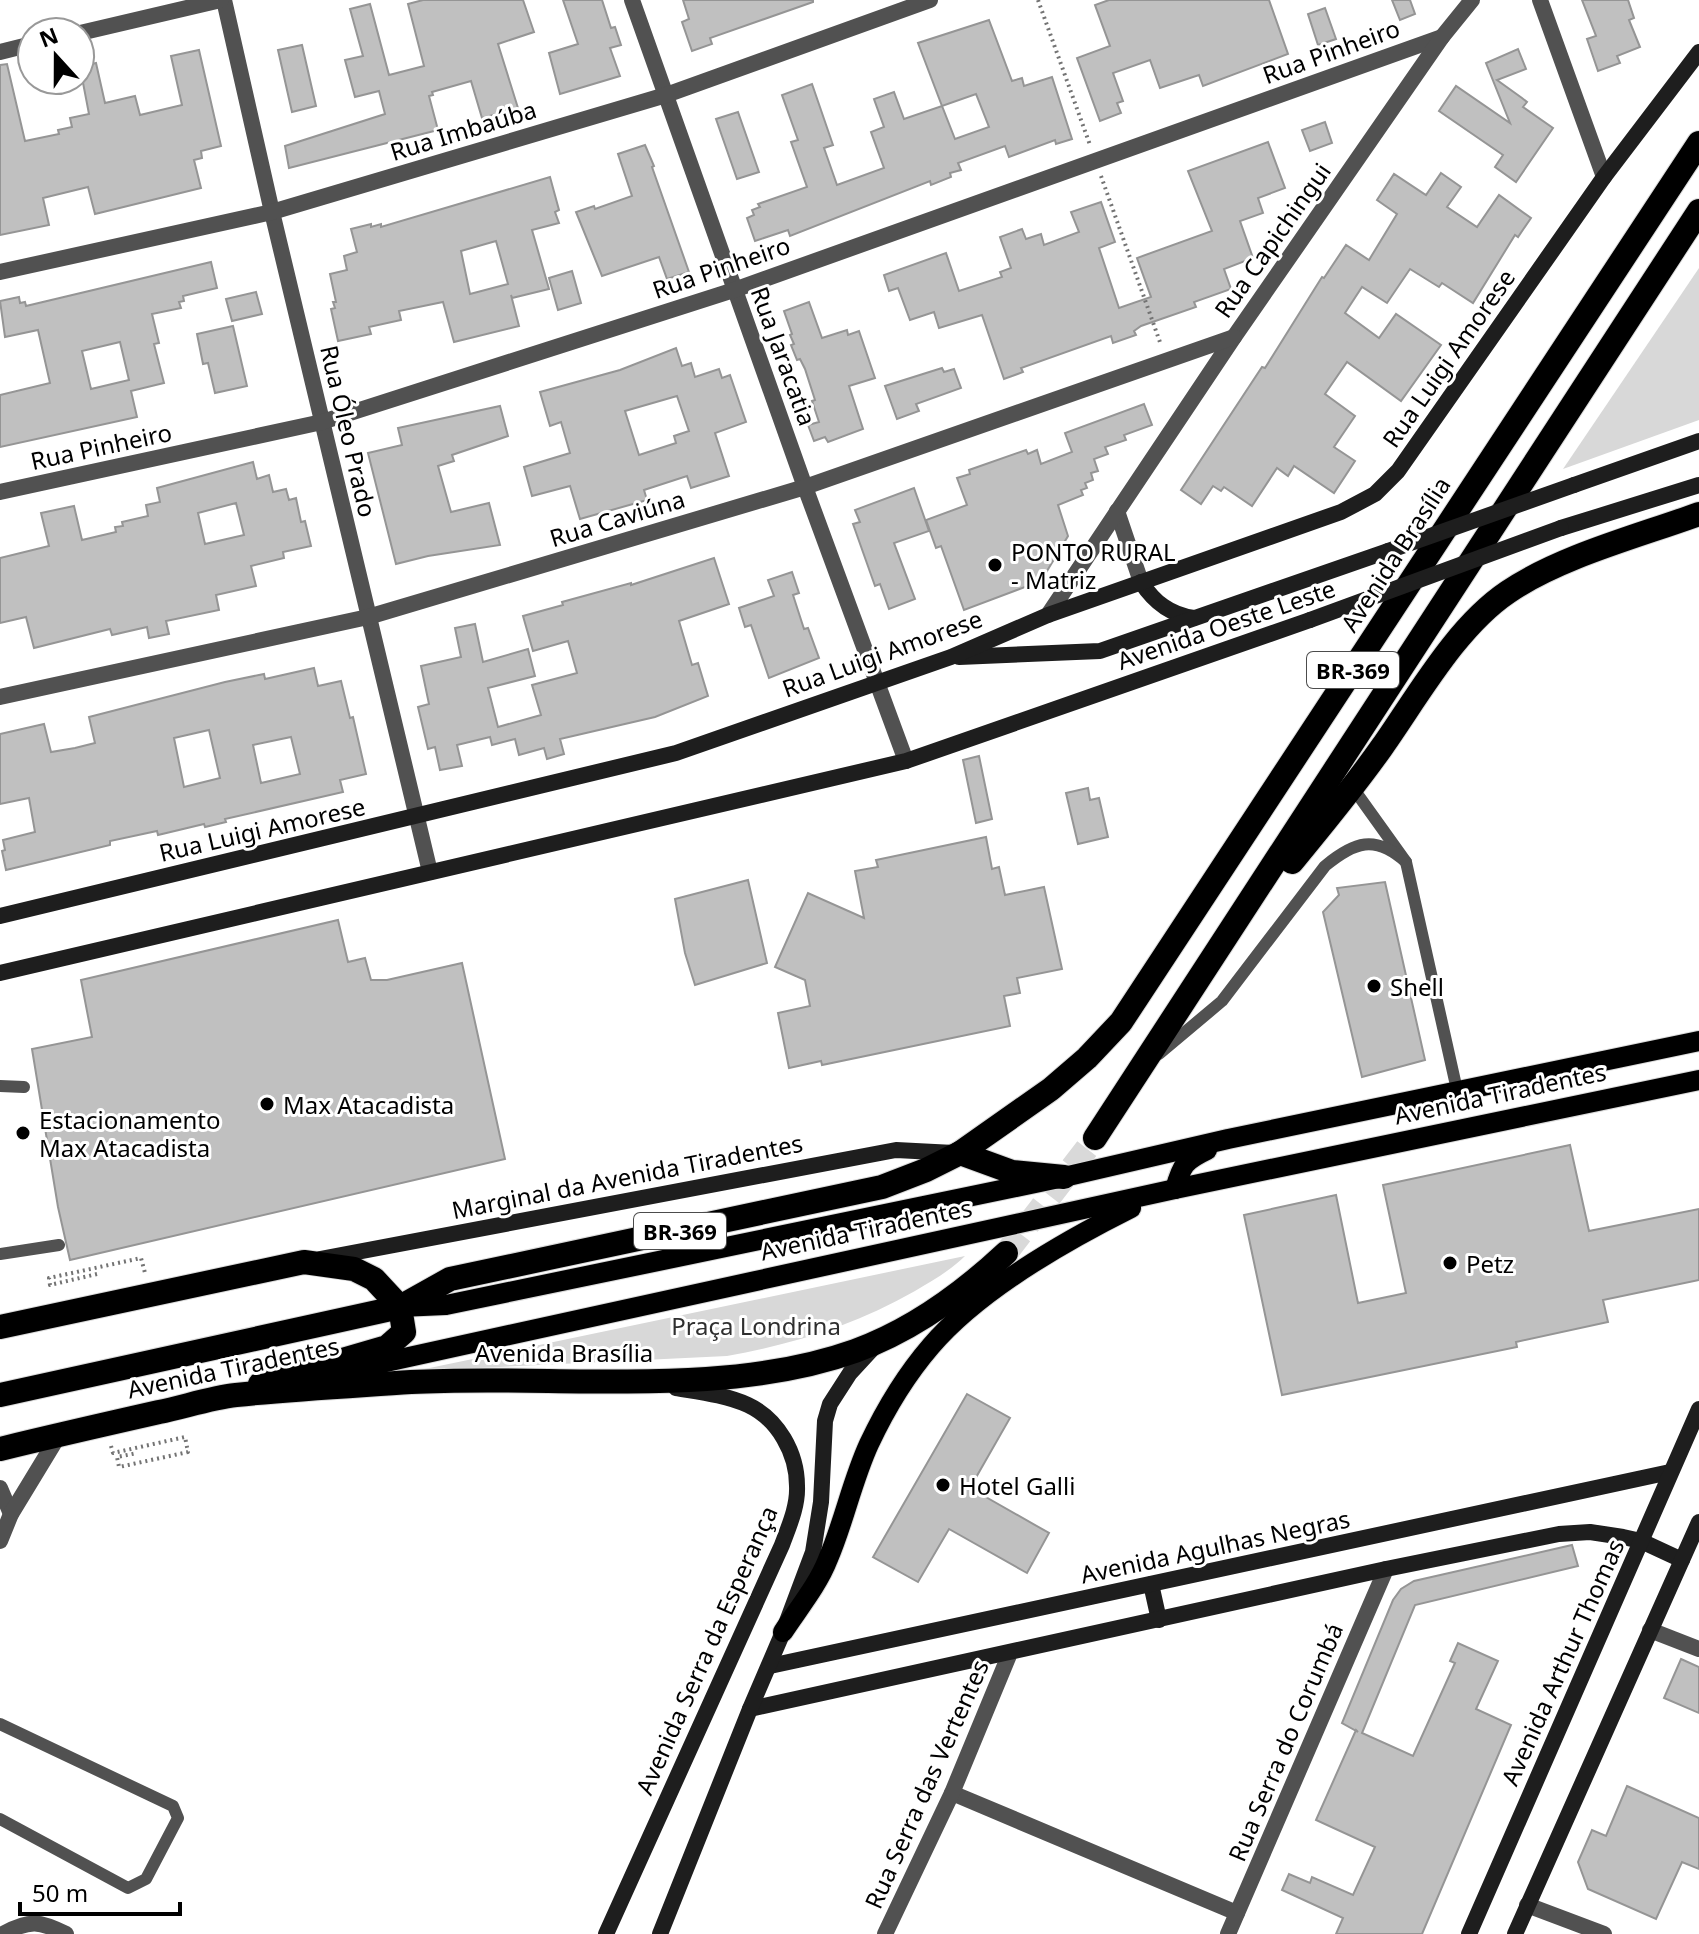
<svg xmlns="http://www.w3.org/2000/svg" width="1699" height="1934" viewBox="0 0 1699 1934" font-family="'Noto Sans',sans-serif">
  <rect width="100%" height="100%" fill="#fff"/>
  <!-- green -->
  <g fill="#d8d8d8">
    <polygon points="1699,268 1699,420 1563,469"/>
    <path d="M965,1256C951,1270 932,1281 915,1291C855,1325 794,1344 727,1356L415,1371Z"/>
  </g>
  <!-- building -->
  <g fill="#c0c0c0" stroke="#959595" stroke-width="2" fill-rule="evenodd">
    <polygon points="423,0 523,0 534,32 498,44 518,108 482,118 471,81 432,92 433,95 429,96 438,130 289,168 285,146 385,114 379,91 355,97 345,60 363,56 350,9 370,4 389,75 424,66 408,4"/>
    <polygon points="563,0 602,0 611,28 615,27 621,45 610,48 620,76 560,94 549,53 578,44"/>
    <polygon points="683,0 813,0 813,2 710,38 712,44 692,51 682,22 689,19"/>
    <polygon points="1109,0 1269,0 1288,54 1203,86 1199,75 1160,88 1150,60 1113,73 1123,101 1117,103 1121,113 1100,121 1077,58 1110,46 1095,5"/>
    <polygon points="1392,0 1410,0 1415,14 1400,20"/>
    <polygon points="1582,0 1628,0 1634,18 1629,20 1640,47 1617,56 1620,63 1598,71 1587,39 1596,36"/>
    <polygon points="1325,8 1336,39 1318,45 1308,14"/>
    <polygon points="989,20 1012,81 1022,78 1024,86 1052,77 1072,139 1056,144 1055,140 1009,157 1005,146 958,163 961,170 950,173 951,177 931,185 930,181 790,236 788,230 755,241 747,218 754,215 752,210 760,207 758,204 807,187 791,142 798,140 782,95 812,84 833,145 824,148 837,185 884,168 871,132 884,127 874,99 894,92 904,119 942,106 955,139 989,127 976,94 942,106 918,43"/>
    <polygon points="302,45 316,106 292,112 278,50"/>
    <polygon points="1518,49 1526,69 1497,80 1522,98 1527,102 1523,107 1553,128 1516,182 1495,167 1503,155 1439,111 1456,86 1510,123 1486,63"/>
    <polygon points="199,50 221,146 201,151 202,158 194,160 201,188 95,214 88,187 43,198 49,225 0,235 0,65 7,64 25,141 59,134 58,130 72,127 70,118 89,114 80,67 96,63 105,103 135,96 140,115 182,105 171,56"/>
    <polygon points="738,112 759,172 737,179 716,119"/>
    <polygon points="1325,122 1332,143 1310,151 1302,130"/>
    <polygon points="1268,142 1285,188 1258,198 1263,213 1240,221 1253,258 1224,269 1231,289 1194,302 1196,307 1141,326 1134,331 1136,335 1113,343 1111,336 1021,368 1023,372 1004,379 982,315 939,328 934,312 910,320 898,288 889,291 884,275 946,253 959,291 1002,277 1000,272 1011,268 1000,237 1022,229 1026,239 1041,234 1044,245 1079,232 1071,212 1101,202 1115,242 1099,248 1119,308 1151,297 1137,258 1212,231 1188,171"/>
    <polygon points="645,145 654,166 652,167 689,272 667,279 659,257 602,276 576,212 594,206 595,209 632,196 618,154"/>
    <polygon points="1441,173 1461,187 1447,207 1477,227 1499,195 1531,218 1518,237 1515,235 1473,303 1442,283 1439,287 1410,269 1387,303 1362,287 1345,313 1379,338 1396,314 1441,345 1401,401 1347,362 1325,394 1355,416 1334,447 1355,461 1334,493 1294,466 1288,476 1277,468 1252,506 1224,487 1221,491 1213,486 1201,504 1181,490 1262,367 1265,368 1322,277 1324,278 1346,245 1369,260 1397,214 1377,200 1394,174 1426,195"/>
    <path d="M550,177L559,210L555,212L559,223L532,230L549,289L512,298L511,295L519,326L454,342L443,302L399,311L401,320L369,327L371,334L338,341L331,309L335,308L333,302H336L330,274L347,270L344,256L357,252L351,229L371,224V227L381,224V227ZM496,241L508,284L470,294L461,251Z"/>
    <path d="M211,262L217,288L183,296L184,301L179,302L181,308L152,314L159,343L154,344L164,383L131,391L137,417L0,447V395L50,383L38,330L5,337L0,301L19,297L20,303L25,302L26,306ZM120,342L129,380L91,389L82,351Z"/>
    <polygon points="572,271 581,303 558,310 549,278"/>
    <polygon points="256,292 262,314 232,321 226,299"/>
    <polygon points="809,302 822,338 847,330 848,335 859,331 875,378 849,386 863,429 828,442 825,437 814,441 808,425 819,422 812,401 815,400 805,369 800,359 797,360 791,345 794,344 790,335 792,334 784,311"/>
    <polygon points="233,326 247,386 215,393 208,363 203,364 197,334"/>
    <path d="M676,348L682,366L691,363L695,377L719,369L722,378L730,375L746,422L715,433L729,476L691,488L687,476L644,490L647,500L580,519L570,486L532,496L524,467L570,453L561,422L550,426L540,392L620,370ZM677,396L689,431L674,436L676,443L639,455L625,411Z"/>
    <polygon points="942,368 944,372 954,369 961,388 916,404 919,411 897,419 885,386"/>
    <polygon points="1144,404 1152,425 1124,435 1126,440 1105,447 1108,454 1094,459 1098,471 1091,473 1093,480 1085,483 1087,488 1081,490 1083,495 1058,505 1068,536 1041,581 964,610 941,546 936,548 926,520 967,505 957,478 970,474 969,470 1026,450 1028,454 1037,450 1041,464 1072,452 1065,433"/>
    <polygon points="500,406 508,436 452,455 454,461 438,466 451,512 489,503 500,545 428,556 396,564 368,453 402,445 398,428"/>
    <path d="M253,462L257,479L269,475L273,492L286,489L289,500L296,498L301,522L305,521L311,546L283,552L284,558L251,566L256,586L216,595L219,610L166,621L169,634L149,638L147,627L112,635L110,629L34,648L26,617L0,623V558L49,546L41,513L74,506L82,540L116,532L115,527L123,526L122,522L148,516L146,505L160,502L157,488ZM236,503L244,535L205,544L198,513Z"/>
    <polygon points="914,488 929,531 894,543 915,599 889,609 880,584 875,586 853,524 860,522 855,510"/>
    <polygon points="714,558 729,604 679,621 692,665 698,663 708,696 655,717 560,739 564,754 547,759 544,748 519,755 515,739 492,745 490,737 457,745 462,766 440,770 435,747 428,749 418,707 429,704 421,666 461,657 455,628 475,624 483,662 528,649 535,676 488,688 498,727 541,715 532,685 577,673 568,641 533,651 523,616 563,605 562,602 631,583 631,585"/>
    <polygon points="792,572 799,593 793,595 804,629 808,628 819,658 769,678 751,625 745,627 739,608 774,596 768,580"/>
    <path d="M314,668L318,686L341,681L350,718L353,717L366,774L340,780L343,792L225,819L226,822L205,827L204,824L158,835L157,831L110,841V845L6,870L2,851L5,850L3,840L35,832L29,798L0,804V734L44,724L51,752L75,748L95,743L89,717L225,682L264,674L265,679ZM209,730L220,778L184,787L174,738ZM291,737L300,774L261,783L253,745Z"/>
    <polygon points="979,756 992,819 976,823 963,760"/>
    <polygon points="1088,788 1090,800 1099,798 1108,837 1078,844 1066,793"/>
    <polygon points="986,837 992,869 999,867 1005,895 1044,887 1062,969 1017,978 1020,993 1004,996 1010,1026 822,1065 821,1061 789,1068 778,1013 810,1006 805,980 775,967 808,893 864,918 855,871 878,867 876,860"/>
    <polygon points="748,880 767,963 695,985 685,953 675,899"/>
    <polygon points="1385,882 1425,1060 1362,1077 1323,912 1339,895 1337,888"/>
    <polygon points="338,920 348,962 365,958 371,980 387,980 462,963 505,1159 70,1260 58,1207 32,1049 92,1037 81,980"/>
    <polygon points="1570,1145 1589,1231 1699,1209 1699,1280 1603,1300 1608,1322 1516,1342 1517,1347 1282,1395 1244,1215 1336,1195 1358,1303 1406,1293 1383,1185"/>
    <polygon points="967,1394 1010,1418 970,1488 1049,1533 1027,1573 949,1529 918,1582 873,1557"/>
    <polygon points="1572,1545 1578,1566 1415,1605 1362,1733 1413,1756 1455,1663 1450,1661 1458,1643 1498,1661 1476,1709 1511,1725 1422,1934 1336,1934 1343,1918 1282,1890 1289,1874 1310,1883 1312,1877 1353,1895 1375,1847 1316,1820 1356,1730 1358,1732 1342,1723 1393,1600 1401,1589 1414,1581"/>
    <polygon points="1681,1659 1699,1667 1699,1713 1664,1698"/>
    <polygon points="1627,1786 1699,1818 1699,1869 1682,1862 1656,1919 1588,1889 1578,1862 1592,1830 1606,1836"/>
  </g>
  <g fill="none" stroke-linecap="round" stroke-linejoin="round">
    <!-- highway-tunnel -->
    <polyline stroke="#d9d9d9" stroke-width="24" stroke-dasharray="24 12" stroke-linecap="butt" points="1006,1253 1095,1138"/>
    <defs>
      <g id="primary">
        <path d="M1175,1189C1182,1165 1184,1161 1207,1150"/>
        <polyline points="400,1307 446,1305 1064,1177 1228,1139 1699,1041"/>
        <polyline points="327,1375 1175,1189 1699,1080"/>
        <path d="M783,1632C798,1609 818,1585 828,1559C844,1522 852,1481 869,1444C885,1410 906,1375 931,1346C979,1290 1065,1241 1131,1208"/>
      </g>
      <g id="highway">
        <path d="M1292,862C1323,824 1354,787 1382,747C1418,696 1456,627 1508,592C1561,556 1639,536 1699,514"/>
        <polyline points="1095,1138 1699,211"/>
        <polyline points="960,1153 1012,1172 1064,1177"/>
        <polyline points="0,1327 304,1262 354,1269 374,1279 400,1307 404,1332 387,1347 260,1384"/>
        <polyline points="0,1395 400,1307 450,1279 882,1187 926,1170 960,1153 1051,1089 1087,1058 1121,1022 1699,143"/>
        <path d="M0,1449C53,1436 106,1424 159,1412C184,1407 210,1398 236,1395C294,1389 353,1386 411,1382C552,1374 721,1399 855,1351C913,1330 962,1294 1006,1253"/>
      </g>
    </defs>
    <!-- primary casing -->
    <use href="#primary" stroke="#dbdbdb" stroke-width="22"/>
    <!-- highway casing -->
    <use href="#highway" stroke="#dbdbdb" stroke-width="26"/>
    <!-- path -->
    <g stroke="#737373" stroke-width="4" stroke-dasharray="2 4" stroke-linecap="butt">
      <polyline points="1038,0 1090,145"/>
      <polyline points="1101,176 1161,345"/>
      <polyline points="97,1274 50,1285 49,1278 141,1258 145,1273"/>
      <polyline points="111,1446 113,1453 185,1437 188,1452 119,1467 117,1457 137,1453"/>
    </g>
    <!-- lane -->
    <g stroke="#515151" stroke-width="12">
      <polyline points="1353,788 1406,862 1457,1090"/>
      <path d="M1159,1054L1222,1001L1325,866C1354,842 1375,834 1406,862"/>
      <polyline points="0,1086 24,1087"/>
      <polyline points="0,1254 59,1245"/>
      <polyline points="0,1724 173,1806 178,1818 146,1879 128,1888 0,1819"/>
    </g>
    <!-- street -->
    <g stroke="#515151" stroke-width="16">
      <polyline points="224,0 272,212 430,872"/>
      <polyline points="632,0 805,487 906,761"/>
      <polyline points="1540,0 1604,177"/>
      <polyline points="80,33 221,0"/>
      <polyline points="0,52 32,44"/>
      <polyline points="0,272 272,212 666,95 930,0"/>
      <polyline points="0,492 322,422 734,290 1442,37"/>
      <polyline points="1117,511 1141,582"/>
      <polyline points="1048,615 1234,337 1442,37 1472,0"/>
      <polyline points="0,697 368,617 805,487 1234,337"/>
      <polyline points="0,1488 11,1514"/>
      <polyline points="0,1541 11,1514 59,1435"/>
      <polyline points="1650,1630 1699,1649"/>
      <polyline points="952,1793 1237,1913"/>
      <polyline points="1527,1905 1604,1934"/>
      <path d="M3,1934C30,1919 40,1921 66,1934"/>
      <polyline points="885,1934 952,1793 1010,1653"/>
      <polyline points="1228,1934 1386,1569"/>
    </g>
    <!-- secondary -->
    <g stroke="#1e1e1e" stroke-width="16">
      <polyline points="1574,485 1699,441"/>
      <polyline points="1561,528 1699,485"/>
      <path d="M1141,582C1154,602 1170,615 1194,618"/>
      <polyline points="959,657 1100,651 1388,551"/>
      <polyline points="0,916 676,753 951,657 1048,615 1341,512 1375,494 1398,471 1604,177 1699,52"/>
      <polyline points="0,973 906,761 1310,620"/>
      <polyline points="320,1259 896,1150 954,1153"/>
      <polyline points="1151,1584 1159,1620"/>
      <polyline points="770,1666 1670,1472"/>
      <polyline points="750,1709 1386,1569 1559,1534 1590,1532 1623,1537 1641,1541 1682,1560"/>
      <path d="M606,1934L782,1545C789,1526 798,1506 797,1486C797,1453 778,1419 748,1405C726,1395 700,1392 676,1388"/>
      <polyline points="660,1934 750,1709 783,1632 813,1552 821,1502 825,1421 830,1404 850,1373 874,1347"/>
      <polyline points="1469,1934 1699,1409"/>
      <polyline points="1515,1934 1699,1522"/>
    </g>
    <!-- primary -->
    <use href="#primary" stroke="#000" stroke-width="20"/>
    <!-- highway -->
    <use href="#highway" stroke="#000" stroke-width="24"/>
    <!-- secondary-bridge -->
    <g stroke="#1e1e1e" stroke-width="16">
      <polyline points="1388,551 1574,485"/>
      <polyline points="1310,620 1561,528"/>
    </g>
  </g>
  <!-- markers -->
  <g fill="#000" stroke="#fff" stroke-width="3">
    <circle cx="995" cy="565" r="8"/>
    <circle cx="1374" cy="986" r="8"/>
    <circle cx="267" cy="1104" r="8"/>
    <circle cx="23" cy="1133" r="8"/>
    <circle cx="1450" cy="1263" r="8"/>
    <circle cx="943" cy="1485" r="8"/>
  </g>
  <g text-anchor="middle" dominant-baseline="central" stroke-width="6" stroke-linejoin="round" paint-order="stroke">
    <!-- shield labels -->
    <g fill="#fff" stroke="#4c4c4c" stroke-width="2">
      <rect x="1307" y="652" width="92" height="36" rx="6"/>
      <rect x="634" y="1213" width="92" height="36" rx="6"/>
    </g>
    <g font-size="22" font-weight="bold" fill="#000">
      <text x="1353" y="670">BR-369</text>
      <text x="680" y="1231">BR-369</text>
    </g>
    <!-- street labels -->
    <g font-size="24" fill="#000" stroke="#fff">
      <text transform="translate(1331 51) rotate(-20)">Rua Pinheiro</text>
      <text transform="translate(463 130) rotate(-17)">Rua Imbaúba</text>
      <text transform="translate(1272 240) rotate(-55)">Rua Capichingui</text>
      <text transform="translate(721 267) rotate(-19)">Rua Pinheiro</text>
      <text transform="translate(784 356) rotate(70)">Rua Jaracatia</text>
      <text transform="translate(1448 358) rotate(-55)">Rua Luigi Amorese</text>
      <text transform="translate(349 431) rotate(77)">Rua Óleo Prado</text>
      <text transform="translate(101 446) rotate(-12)">Rua Pinheiro</text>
      <text transform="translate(617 518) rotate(-17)">Rua Caviúna</text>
      <text transform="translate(1395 554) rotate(-57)">Avenida Brasília</text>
      <text transform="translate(1226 624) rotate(-19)">Avenida Oeste Leste</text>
      <text transform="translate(882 653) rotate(-20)">Rua Luigi Amorese</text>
      <text transform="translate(262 829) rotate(-13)">Rua Luigi Amorese</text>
      <text transform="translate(1500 1093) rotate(-12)">Avenida Tiradentes</text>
      <text transform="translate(627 1176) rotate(-11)">Marginal da Avenida Tiradentes</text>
      <text transform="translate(866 1229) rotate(-12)">Avenida Tiradentes</text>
      <text x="564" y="1352">Avenida Brasília</text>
      <text transform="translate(233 1367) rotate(-12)">Avenida Tiradentes</text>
      <text transform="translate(1215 1546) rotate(-12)">Avenida Agulhas Negras</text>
      <text transform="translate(706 1650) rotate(-66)">Avenida Serra da Esperança</text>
      <text transform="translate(1562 1662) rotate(-66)">Avenida Arthur Thomas</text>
      <text transform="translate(1285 1742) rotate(-67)">Rua Serra do Corumbá</text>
      <text transform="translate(926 1784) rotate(-66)">Rua Serra das Vertentes</text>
    </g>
    <!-- poi labels -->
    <g font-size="24" fill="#000" stroke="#fff" text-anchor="start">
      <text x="1011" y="551">PONTO RURAL<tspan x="1011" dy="28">- Matriz</tspan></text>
      <text x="1390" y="986">Shell</text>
      <text x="283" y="1104">Max Atacadista</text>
      <text x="39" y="1119">Estacionamento<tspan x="39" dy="28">Max Atacadista</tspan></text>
      <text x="1466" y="1263">Petz</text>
      <text x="959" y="1485">Hotel Galli</text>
    </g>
    <!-- park labels -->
    <g font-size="24" fill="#2f2f2f" stroke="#fff">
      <text x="756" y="1325">Praça Londrina</text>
    </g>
  </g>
  <!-- north arrow -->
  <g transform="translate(56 56) rotate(339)"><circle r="38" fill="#ffffff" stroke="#999999" stroke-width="2"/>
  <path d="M0-6L14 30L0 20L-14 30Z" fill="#000000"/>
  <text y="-12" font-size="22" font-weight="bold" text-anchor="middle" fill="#000000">N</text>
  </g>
  <!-- scale -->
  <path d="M20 1902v12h160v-12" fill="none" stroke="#000000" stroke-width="4"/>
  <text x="32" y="1902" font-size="24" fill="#000000" stroke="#ffffff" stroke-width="6" paint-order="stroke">50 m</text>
</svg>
